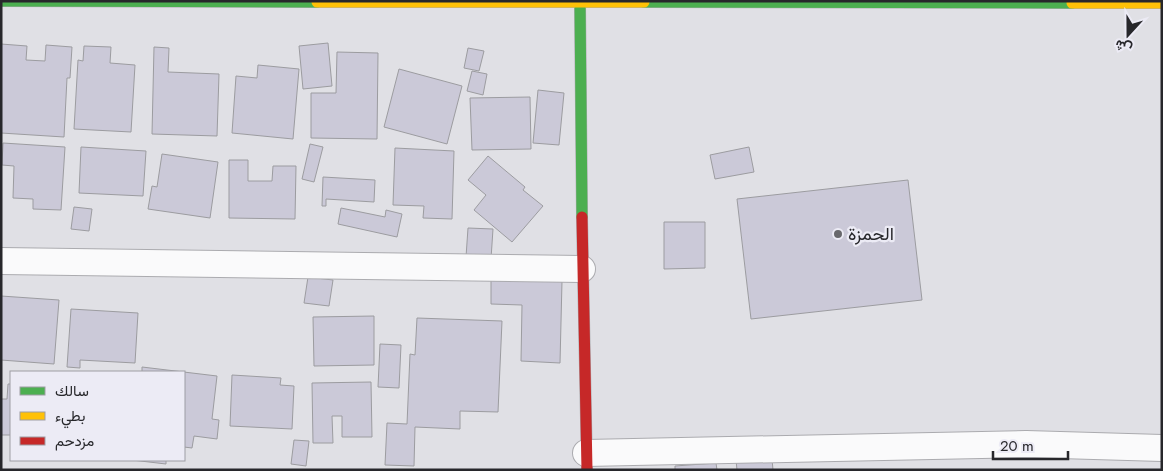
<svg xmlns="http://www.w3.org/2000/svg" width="1163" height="471" viewBox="0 0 1163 471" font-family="Jost,Vazirmatn,sans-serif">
  <rect width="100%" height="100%" fill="#e0e0e5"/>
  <!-- building -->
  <g fill="#cbc9d8" stroke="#9c9ca0">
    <polygon points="328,43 332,86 303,89 299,46"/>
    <polygon points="1,44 27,46 26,60 45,61 46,45 72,47 70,78 67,78 64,137 1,133"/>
    <polygon points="84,46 111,47 110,63 135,65 131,132 74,129 78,60 83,61"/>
    <polygon points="154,47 169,48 168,72 219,74 217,136 152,134"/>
    <polygon points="468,48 484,51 479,71 464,68"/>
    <polygon points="337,52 378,53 377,139 311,138 311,93 336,93"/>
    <polygon points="258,65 299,69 293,139 232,133 236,76 257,78"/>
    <polygon points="399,69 462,86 447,144 384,127"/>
    <polygon points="472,71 487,74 483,95 467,91"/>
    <polygon points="538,90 564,93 559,145 533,143"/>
    <polygon points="530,97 531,149 472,150 470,98"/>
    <polygon points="3,143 65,147 61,210 33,209 33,199 13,198 14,166 2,165"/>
    <polygon points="310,144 323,147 314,182 302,179"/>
    <polygon points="81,147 146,151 143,196 79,193"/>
    <polygon points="749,147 754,172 715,179 710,155"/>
    <polygon points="395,148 454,151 452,219 423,218 424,206 393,205"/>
    <polygon points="162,154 218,162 210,218 148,209 152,186 157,187"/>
    <polygon points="488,156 525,187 523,190 543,206 512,242 474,210 486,195 468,180"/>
    <polygon points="229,160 248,160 248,181 272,181 273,166 296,166 295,219 229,218"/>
    <polygon points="323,177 375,180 374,202 326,199 326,206 322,206"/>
    <polygon points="908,180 922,300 751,319 737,199"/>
    <polygon points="74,207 92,209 89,231 71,229"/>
    <polygon points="341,208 385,217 386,210 402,214 397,237 338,224"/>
    <polygon points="664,222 705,222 705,268 664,269"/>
    <polygon points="468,228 493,229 491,259 466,257"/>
    <polygon points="308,277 333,280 329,306 304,303"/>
    <polygon points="491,280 562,281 560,363 521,361 522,305 491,304"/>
    <polygon points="1,296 59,300 54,364 1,360"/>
    <polygon points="71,309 138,313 135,363 80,360 80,368 67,367"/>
    <polygon points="374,316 374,365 314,366 313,317"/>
    <polygon points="417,318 502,321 498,412 460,411 460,429 415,427 414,466 385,465 387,423 407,424 410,354 415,355"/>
    <polygon points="380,344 401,345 399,388 378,387"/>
    <polygon points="142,367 217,376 212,419 219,420 217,439 194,436 192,448 184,447 184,372 142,372"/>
    <polygon points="232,375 281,378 280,385 294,386 292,429 230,426"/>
    <polygon points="371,382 372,437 342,437 342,416 332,416 333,443 313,443 312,383"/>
    <polygon points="8,384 11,384 11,435 1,435 1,399 7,399"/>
    <polygon points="294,440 309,441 306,466 291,464"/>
    <polygon points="772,459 773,470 737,470 736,460"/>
    <polygon points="132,460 166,460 166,464"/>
    <polygon points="716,463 717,470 675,470 675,466"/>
  </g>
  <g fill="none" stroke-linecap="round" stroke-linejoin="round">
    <defs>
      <g id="street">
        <polyline points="1,261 582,269"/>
        <polyline points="586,453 1026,444 1162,448"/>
      </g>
      <g id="fast">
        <polyline points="1,1 317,2"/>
        <polyline points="580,2 582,217"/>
        <polyline points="644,2 1072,3"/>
      </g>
      <g id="slow">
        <polyline points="317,2 644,2"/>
        <polyline points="1072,3 1162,3"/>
      </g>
      <polyline id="jam" points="582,217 587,470"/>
    </defs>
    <!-- street casing -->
    <use href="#street" stroke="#ababaf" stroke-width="28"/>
    <!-- fast casing -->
    <use href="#fast" stroke="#ababaf" stroke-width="12"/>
    <!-- slow casing -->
    <use href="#slow" stroke="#ababaf" stroke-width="12"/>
    <!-- jam casing -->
    <use href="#jam" stroke="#ababaf" stroke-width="12"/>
    <!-- street -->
    <use href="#street" stroke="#fafafb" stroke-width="26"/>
    <!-- fast -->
    <use href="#fast" stroke="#4caf50" stroke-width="11"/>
    <!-- slow -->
    <use href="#slow" stroke="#ffc107" stroke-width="11"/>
    <!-- jam -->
    <use href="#jam" stroke="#c62828" stroke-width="11"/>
  </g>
  <!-- markers -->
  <circle fill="#68686c" stroke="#ecebf5" stroke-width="2" cx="838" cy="234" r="5"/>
  <g text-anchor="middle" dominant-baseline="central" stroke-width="4.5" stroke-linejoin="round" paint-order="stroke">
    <!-- poi labels -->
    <g font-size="18" fill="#27272b" stroke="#ecebf5" text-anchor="start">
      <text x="848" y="234">الحمزة</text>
    </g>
  </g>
  <!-- border -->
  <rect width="1163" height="471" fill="none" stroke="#27272b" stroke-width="5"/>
  <!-- legend -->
  <rect x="10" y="371" width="175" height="90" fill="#ecebf5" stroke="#9d9da4"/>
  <rect x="20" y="387" width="25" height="8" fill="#4caf50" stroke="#9d9da4"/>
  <text x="55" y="396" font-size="15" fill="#27272b">سالك</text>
  <rect x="20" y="412" width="25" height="8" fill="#ffc107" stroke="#9d9da4"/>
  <text x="55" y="421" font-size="15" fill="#27272b">بطيء</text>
  <rect x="20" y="437" width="25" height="8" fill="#c62828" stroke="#9d9da4"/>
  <text x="55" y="446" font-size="15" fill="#27272b">مزدحم</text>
  <!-- north arrow -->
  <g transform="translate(1128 35) rotate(201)" stroke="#ecebf5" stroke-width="4" paint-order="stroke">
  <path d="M0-4L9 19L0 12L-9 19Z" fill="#27272b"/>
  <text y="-8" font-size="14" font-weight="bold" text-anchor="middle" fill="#27272b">ش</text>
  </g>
  <!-- scale -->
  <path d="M993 451v8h75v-8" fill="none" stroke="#27272b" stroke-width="2.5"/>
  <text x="1000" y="451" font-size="15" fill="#27272b" stroke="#ecebf5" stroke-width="4" paint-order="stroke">20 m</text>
</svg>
